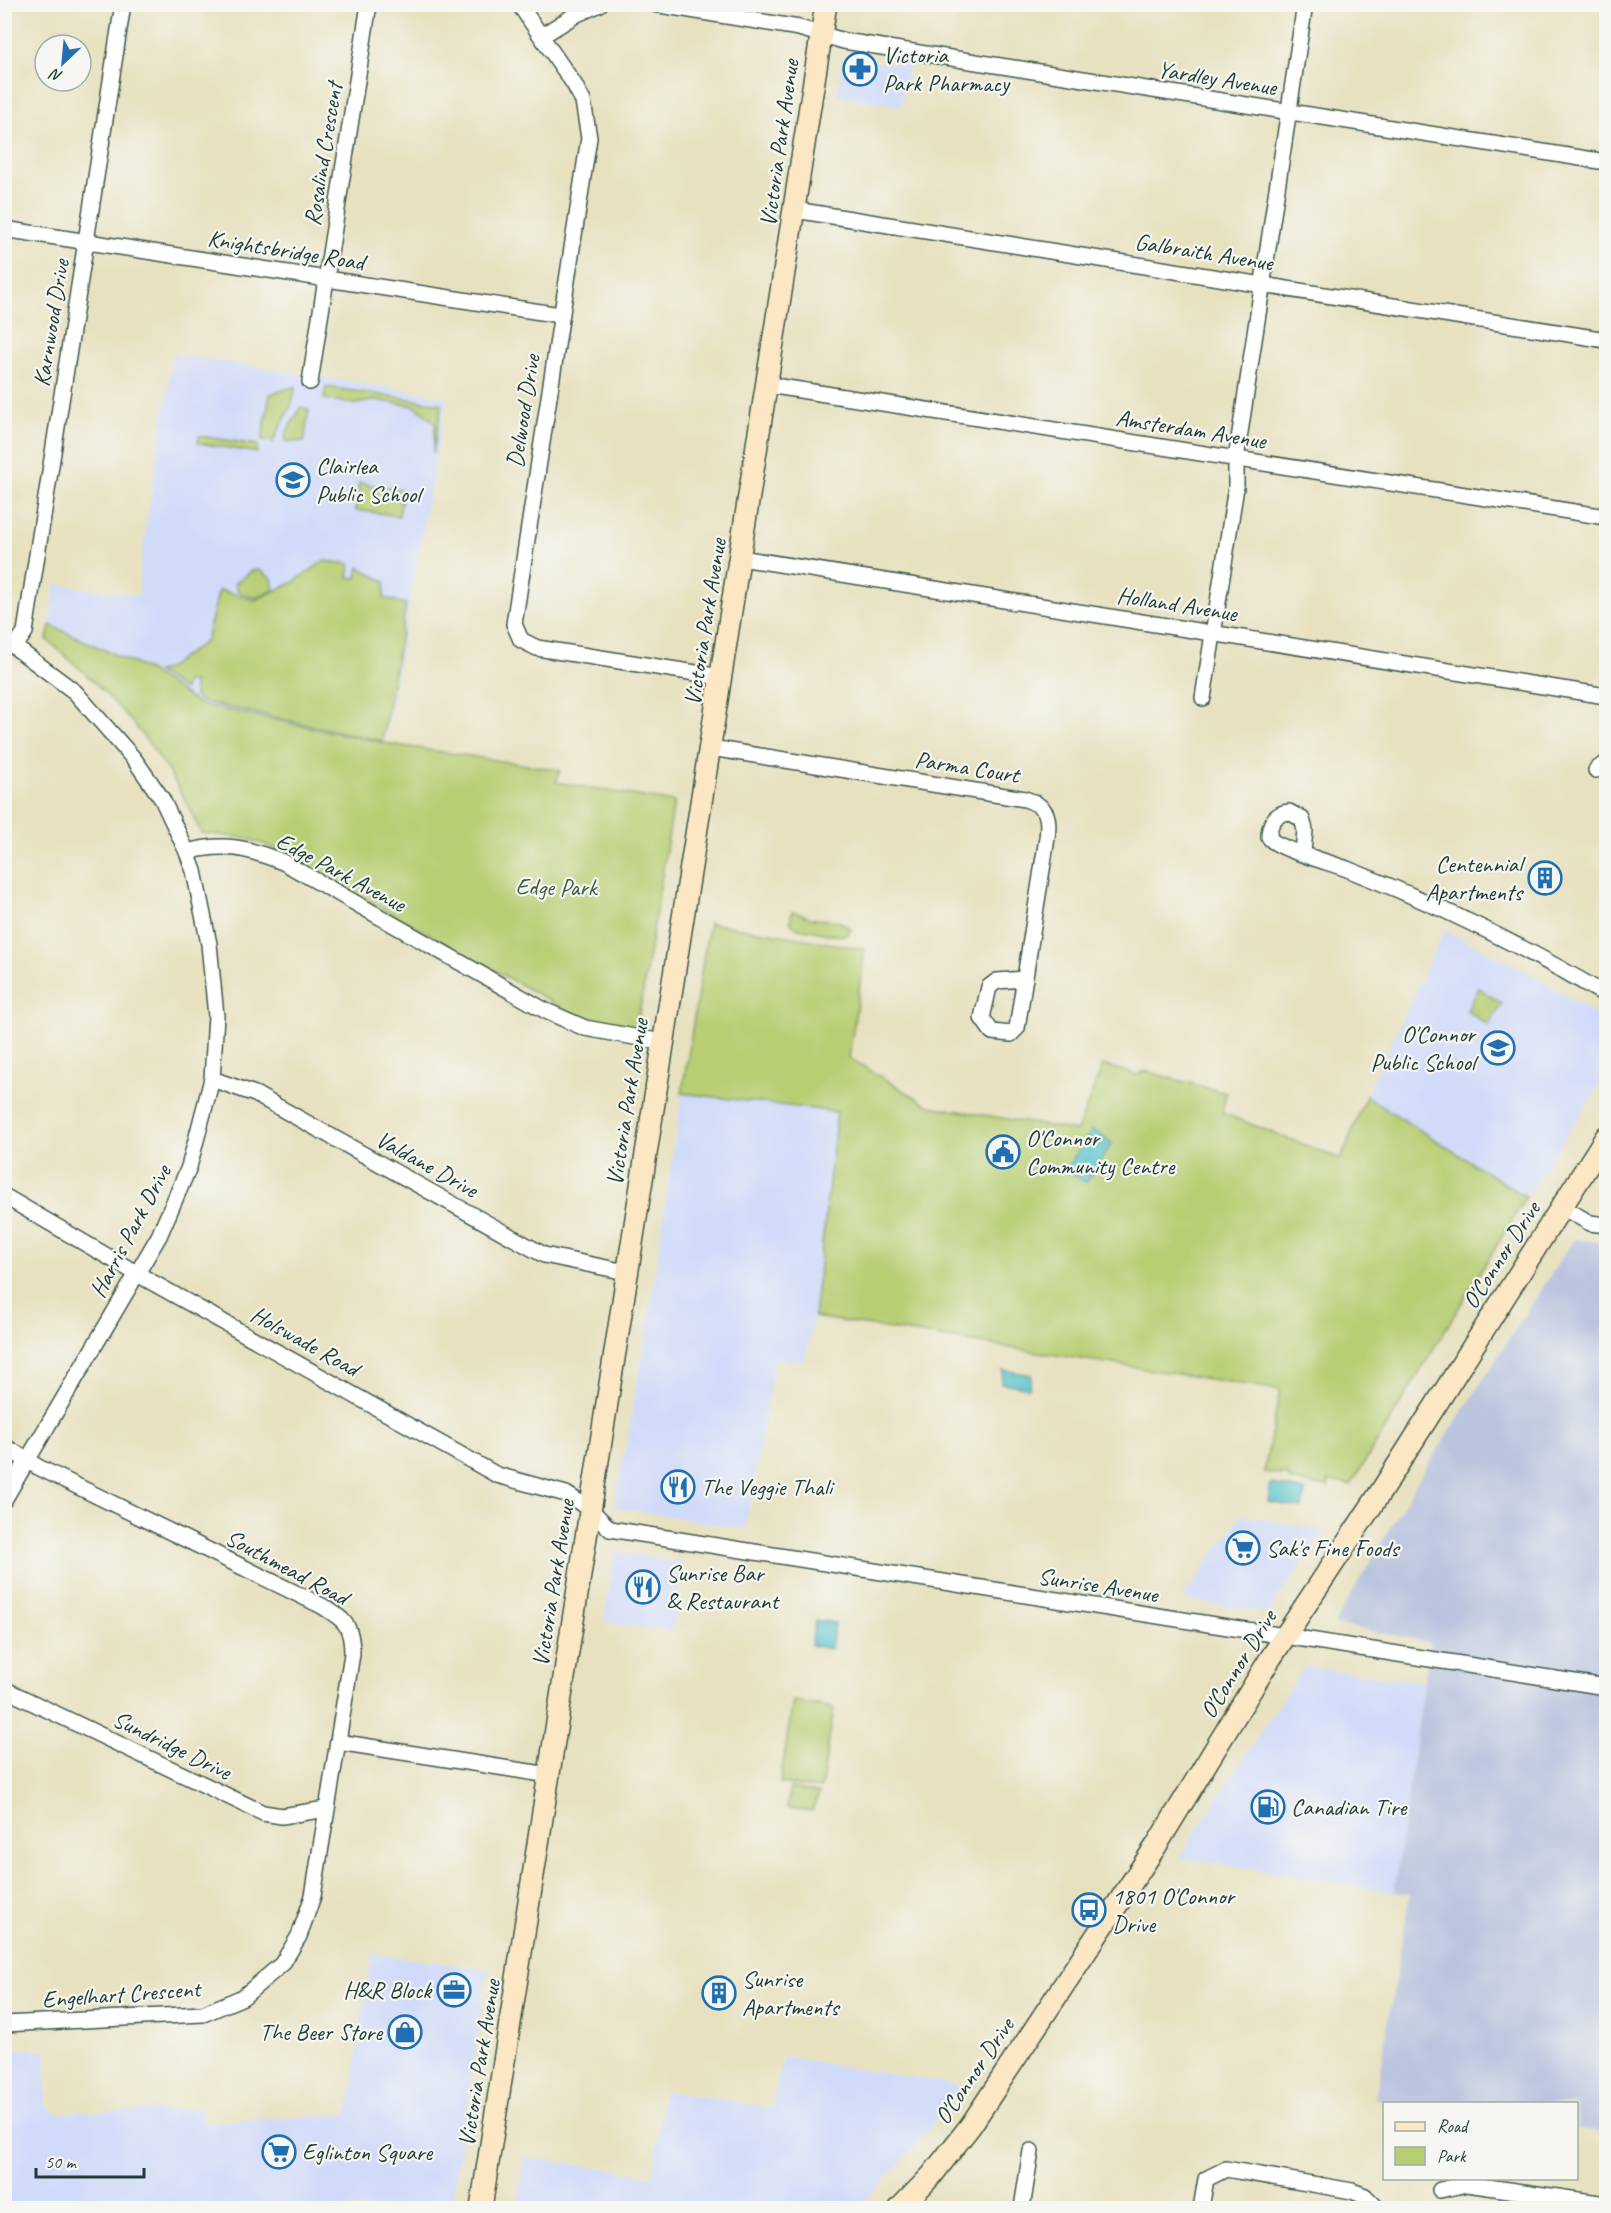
<svg xmlns="http://www.w3.org/2000/svg" width="1611" height="2213" viewBox="0 0 1611 2213" font-family="Caveat,sans-serif">
  <rect width="100%" height="100%" fill="#f6f6f2"/>
  <filter id="ink" filterUnits="userSpaceOnUse"><feTurbulence type="fractalNoise" baseFrequency=".0167" numOctaves="2"/><feDisplacementMap in="SourceGraphic" scale="12" xChannelSelector="R" yChannelSelector="G"/><feConvolveMatrix kernelMatrix="1 2 1 2 8 2 1 2 1" color-interpolation-filters="sRGB"/></filter>
  <filter id="wash" filterUnits="userSpaceOnUse"><feTurbulence type="fractalNoise" baseFrequency=".008" numOctaves="4" result="noise"/><feDisplacementMap in="SourceGraphic" scale="24" xChannelSelector="R" yChannelSelector="G"/><feGaussianBlur stdDeviation="1.35" result="paint"/><feColorMatrix in="noise" values="0 0 0 0 0 0 0 0 0 0 0 0 0 0 0 0 0 1.4 0 .05"/><feComposite in="paint" operator="in"/></filter>
  <g filter="url(#wash)">
    <rect width="100%" height="100%" fill="#e7e1bf"/>
    <!-- built -->
    <g fill="#d0daf9">
      <polygon points="843,57 909,66 901,106 837,96"/>
      <polygon points="173,354 447,397 384,743 199,704 148,670 50,625 55,584 139,596 141,562"/>
      <polygon points="1445,930 1533,975 1606,1021 1606,1075 1526,1197 1366,1096"/>
      <polygon points="682,1093 837,1112 814,1317 804,1362 775,1358 745,1529 614,1507 646,1337"/>
      <polygon points="1242,1515 1324,1531 1268,1613 1182,1599"/>
      <polygon points="614,1552 683,1562 673,1632 604,1622"/>
      <polygon points="1304,1667 1424,1682 1394,1892 1179,1857"/>
      <polygon points="372,1954 488,1969 451,2208 5,2208 5,2051 46,2050 46,2105 55,2113 202,2109 203,2123 348,2114"/>
      <polygon points="783,2057 964,2086 901,2163 858,2208 517,2208 524,2157 653,2176 664,2091 771,2108"/>
    </g>
    <!-- industrial -->
    <polygon fill="#bac4de" points="1574,1239 1606,1243 1606,2133 1577,2129 1576,2104 1408,2104 1375,2099 1410,1894 1394,1892 1430,1642 1334,1624 1415,1485"/>
    <!-- green -->
    <g fill="#b8ce73" stroke="#6c8654" stroke-width="1.5">
      <polygon points="296,386 291,406 273,442 262,440 270,394"/>
      <polygon points="326,387 442,404 433,453 435,423 415,406 376,400 355,404 324,399"/>
      <polygon points="301,407 309,410 304,442 285,441 286,433"/>
      <polygon points="199,436 258,445 257,453 198,443"/>
      <polygon points="359,483 403,490 399,516 355,510"/>
      <polygon points="324,561 350,564 348,577 357,578 359,567 385,582 384,598 406,604 382,741 200,701 194,696 194,682 186,682 184,690 157,672 165,670 206,641 219,590 255,600 292,583"/>
      <polygon points="259,570 272,579 274,590 256,598 239,593 235,583 252,571"/>
      <path d="M50,625L148,670L199,704L384,743L560,770L556,782L674,802L637,1027L607,1024L570,1012L269,846L246,838L201,833C166,752 114,696 47,640Z"/>
      <path d="M792,912C802,912 806,918 815,919C830,921 840,918 851,930L847,935C831,938 813,929 796,928L790,922Z"/>
      <polygon points="709,923 865,949 849,1058 930,1106 1077,1131 1103,1065 1136,1075 1145,1071 1226,1093 1222,1113 1341,1159 1366,1096 1526,1197 1351,1485 1329,1481 1328,1487 1289,1480 1289,1476 1264,1472 1280,1390 814,1317 837,1112 682,1093"/>
      <polygon points="1479,988 1502,1004 1488,1025 1467,1011"/>
      <polygon points="793,1701 834,1708 821,1789 780,1783"/>
      <polygon points="790,1788 819,1793 812,1811 787,1808"/>
    </g>
    <!-- water -->
    <g fill="#54c2ca" stroke="#3a807f" stroke-width="1.5">
      <polygon points="1092,1130 1112,1143 1086,1183 1066,1169"/>
      <polygon points="1003,1370 1032,1375 1029,1388 1001,1383"/>
      <polygon points="1271,1484 1305,1491 1302,1508 1268,1502"/>
      <polygon points="815,1620 835,1623 831,1649 811,1645"/>
    </g>
  </g>
  <g filter="url(#ink)">
    <g fill="none" stroke-linecap="round" stroke-linejoin="round">
      <defs>
        <g id="street">
          <polyline points="519,4 574,84 583,101 589,138 514,624 521,640 537,648 721,677"/>
          <polyline points="654,4 799,28 844,41 1606,162"/>
          <polyline points="543,35 577,14 600,4"/>
          <polyline points="795,210 1606,340"/>
          <polyline points="4,229 560,315"/>
          <polyline points="310,382 369,4"/>
          <polyline points="768,385 1606,517"/>
          <polyline points="741,558 1606,696"/>
          <polyline points="4,639 75,692 134,759 162,799 187,852 194,871 209,944 216,1016 212,1079 189,1167 159,1236 4,1500"/>
          <polyline points="16,645 25,632 123,4"/>
          <polyline points="1203,698 1236,487 1236,459 1305,4"/>
          <path d="M711,748L1025,799C1047,806 1050,816 1047,838L1017,1028L1011,1034L992,1032L982,1018L989,987L997,981L1025,979"/>
          <polyline points="1596,770 1606,763"/>
          <path d="M187,852C225,842 247,848 283,862L546,1011L585,1028L662,1042"/>
          <path d="M1303,852L1305,830L1302,819L1289,812C1275,813 1269,824 1269,837C1274,848 1332,863 1347,869C1437,904 1524,946 1606,995"/>
          <polyline points="212,1079 255,1094 544,1255 626,1272"/>
          <polyline points="4,1196 148,1280 497,1475 566,1494 590,1509 610,1529 1606,1687"/>
          <polyline points="1562,1207 1590,1223 1606,1225"/>
          <path d="M4,1446L38,1467L322,1606C345,1620 352,1625 352,1654L313,1896L299,1936L282,1964L243,1997L203,2014L4,2024"/>
          <polyline points="4,1689 263,1813 282,1816 326,1809"/>
          <polyline points="338,1742 549,1775"/>
          <polyline points="1440,2190 1467,2184 1606,2204"/>
          <polyline points="1022,2208 1031,2151"/>
          <polyline points="1201,2208 1206,2179 1226,2169 1352,2191 1365,2196 1377,2208"/>
        </g>
        <g id="secondary">
          <polyline points="481,2208 826,4"/>
          <polyline points="900,2208 932,2175 971,2125 1156,1846 1270,1659 1378,1496 1606,1137"/>
        </g>
      </defs>
      <!-- street casing -->
      <use href="#street" stroke="#3d5649" stroke-width="18"/>
      <!-- secondary casing -->
      <use href="#secondary" stroke="#3d5649" stroke-width="24"/>
      <!-- street -->
      <use href="#street" stroke="#fff" stroke-width="15"/>
      <!-- secondary -->
      <use href="#secondary" stroke="#fbe7c3" stroke-width="21"/>
    </g>
  </g>
  <!-- icons -->
  <defs>
    <symbol id="pharmacy-ring" viewBox="-11 -11 22 22"><circle r="9.5" fill="#f6f6f2" stroke="#1f6fb2" stroke-width="1.5"/><path d="M-2-6h4v4h4v4h-4v4h-4v-4h-4v-4h4Z" fill="#1f6fb2"/></symbol>
    <symbol id="school-ring" viewBox="-11 -11 22 22"><circle r="9.5" fill="#f6f6f2" stroke="#1f6fb2" stroke-width="1.5"/><path d="M0-5L7-2L0 1L-7-2ZM-4 1L0 2.5L4 1V4Q0 6-4 4Z" fill="#1f6fb2"/></symbol>
    <symbol id="building-ring" viewBox="-11 -11 22 22"><circle r="9.5" fill="#f6f6f2" stroke="#1f6fb2" stroke-width="1.5"/><path d="M-4-6H4V6H1V3H-1V6H-4ZM-2.5-4.3h1.7v1.8h-1.7ZM.8-4.3h1.7v1.8H.8ZM-2.5-1h1.7V.8h-1.7ZM.8-1h1.7V.8H.8Z" fill="#1f6fb2"/></symbol>
    <symbol id="civic-ring" viewBox="-11 -11 22 22"><circle r="9.5" fill="#f6f6f2" stroke="#1f6fb2" stroke-width="1.5"/><path d="M-.6-6.5H3V-4.5H.6V-3L4-1V1h2V6H-6V1h2V-1L-.6-3ZM-1.2 2.5V6h2.4V2.5Z" fill="#1f6fb2"/></symbol>
    <symbol id="restaurant-ring" viewBox="-11 -11 22 22"><circle r="9.5" fill="#f6f6f2" stroke="#1f6fb2" stroke-width="1.5"/><path d="M-5-6h1v4h1v-4h1v4h1v-4h1v5L-1.5 .5V6h-2V.5L-5-1ZM5-6V6H3V1.5H1.5Q1.5-4 5-6Z" fill="#1f6fb2"/></symbol>
    <symbol id="supermarket-ring" viewBox="-11 -11 22 22"><circle r="9.5" fill="#f6f6f2" stroke="#1f6fb2" stroke-width="1.5"/><path d="M-6-5.5h2.5l.6 2H6L4.5 2H-2.5L-4.4-4H-6ZM-1.5 3.2a1.3 1.3 0 1 0 .1 0ZM3 3.2a1.3 1.3 0 1 0 .1 0Z" fill="#1f6fb2"/></symbol>
    <symbol id="fuel-ring" viewBox="-11 -11 22 22"><circle r="9.5" fill="#f6f6f2" stroke="#1f6fb2" stroke-width="1.5"/><path d="M-5.5-6h7V0h2V4h1.3V-2.5L3-4.5l.8-.8L6-3V5H2.5V1h-1V6h-7ZM-4.2-4.7v3.2H.2V-4.7Z" fill="#1f6fb2"/></symbol>
    <symbol id="bus-ring" viewBox="-11 -11 22 22"><circle r="9.5" fill="#f6f6f2" stroke="#1f6fb2" stroke-width="1.5"/><path d="M-5-6H5V4H4V6H2V4H-2V6H-4V4H-5ZM-3.5-4V0h7V-4ZM-3.5 1.2v1.5H-2V1.2ZM2 1.2v1.5H3.5V1.2Z" fill="#1f6fb2"/></symbol>
    <symbol id="office-ring" viewBox="-11 -11 22 22"><circle r="9.5" fill="#f6f6f2" stroke="#1f6fb2" stroke-width="1.5"/><path d="M-6-3h4V-5.5h4V-3h4V5H-6ZM-1-4.5V-3h2v-1.5ZM-6 0V1H6V0Z" fill="#1f6fb2"/></symbol>
    <symbol id="shop-ring" viewBox="-11 -11 22 22"><circle r="9.5" fill="#f6f6f2" stroke="#1f6fb2" stroke-width="1.5"/><path d="M-5-2.5h2.3a2.7 3.5 0 0 1 5.4 0H5L5.5 6h-11ZM-1.5-2.5h3a1.5 2.3 0 0 0-3 0Z" fill="#1f6fb2"/></symbol>
  </defs>
  <g fill-rule="evenodd">
    <use href="#pharmacy-ring" x="841" y="50" width="38" height="38"/>
    <use href="#school-ring" x="274" y="461" width="38" height="38"/>
    <use href="#building-ring" x="1526" y="859" width="38" height="38"/>
    <use href="#school-ring" x="1479" y="1029" width="38" height="38"/>
    <use href="#civic-ring" x="984" y="1133" width="38" height="38"/>
    <use href="#restaurant-ring" x="659" y="1468" width="38" height="38"/>
    <use href="#supermarket-ring" x="1224" y="1529" width="38" height="38"/>
    <use href="#restaurant-ring" x="624" y="1568" width="38" height="38"/>
    <use href="#fuel-ring" x="1249" y="1788" width="38" height="38"/>
    <use href="#bus-ring" x="1070" y="1891" width="38" height="38"/>
    <use href="#office-ring" x="435" y="1971" width="38" height="38"/>
    <use href="#building-ring" x="700" y="1974" width="38" height="38"/>
    <use href="#shop-ring" x="386" y="2013" width="38" height="38"/>
    <use href="#supermarket-ring" x="260" y="2133" width="38" height="38"/>
  </g>
  <g text-anchor="middle" dominant-baseline="central" stroke-width="4.5" stroke-linejoin="round" paint-order="stroke">
    <!-- poi labels -->
    <g font-size="24" fill="#1f3d34" stroke="#f6f6f2" text-anchor="start">
      <text x="883" y="55">Victoria<tspan x="883" dy="28">Park Pharmacy</tspan></text>
      <text x="316" y="466">Clairlea<tspan x="316" dy="28">Public School</tspan></text>
      <text x="1522" y="864" text-anchor="end">Centennial<tspan x="1522" dy="28">Apartments</tspan></text>
      <text x="1475" y="1034" text-anchor="end">O'Connor<tspan x="1475" dy="28">Public School</tspan></text>
      <text x="1026" y="1138">O'Connor<tspan x="1026" dy="28">Community Centre</tspan></text>
      <text x="701" y="1487">The Veggie Thali</text>
      <text x="1266" y="1548">Sak's Fine Foods</text>
      <text x="666" y="1573">Sunrise Bar<tspan x="666" dy="28">&amp; Restaurant</tspan></text>
      <text x="1291" y="1807">Canadian Tire</text>
      <text x="1112" y="1896">1801 O'Connor<tspan x="1112" dy="28">Drive</tspan></text>
      <text x="742" y="1979">Sunrise<tspan x="742" dy="28">Apartments</tspan></text>
      <text x="431" y="1990" text-anchor="end">H&amp;R Block</text>
      <text x="382" y="2032" text-anchor="end">The Beer Store</text>
      <text x="302" y="2152">Eglinton Square</text>
    </g>
    <!-- street labels -->
    <g font-size="24" fill="#1f3d34" stroke="#f6f6f2">
      <text transform="translate(1217 78) rotate(9)">Yardley Avenue</text>
      <text transform="translate(779 143) rotate(-82)">Victoria Park Avenue</text>
      <text transform="translate(323 154) rotate(-81)">Rosalind Crescent</text>
      <text transform="translate(286 250) rotate(9)">Knightsbridge Road</text>
      <text transform="translate(1204 252) rotate(9)">Galbraith Avenue</text>
      <text transform="translate(51 323) rotate(-81)">Karnwood Drive</text>
      <text transform="translate(523 411) rotate(-81)">Delwood Drive</text>
      <text transform="translate(1191 429) rotate(9)">Amsterdam Avenue</text>
      <text transform="translate(1177 604) rotate(9)">Holland Avenue</text>
      <text transform="translate(705 622) rotate(-81)">Victoria Park Avenue</text>
      <text transform="translate(967 767) rotate(9)">Parma Court</text>
      <text transform="translate(341 872) rotate(28)">Edge Park Avenue</text>
      <text transform="translate(627 1102) rotate(-81)">Victoria Park Avenue</text>
      <text transform="translate(427 1164) rotate(29)">Valdane Drive</text>
      <text transform="translate(130 1231) rotate(-62)">Harris Park Drive</text>
      <text transform="translate(1501 1255) rotate(-57)">O'Connor Drive</text>
      <text transform="translate(305 1341) rotate(29)">Holswade Road</text>
      <text transform="translate(287 1567) rotate(28)">Southmead Road</text>
      <text transform="translate(553 1583) rotate(-81)">Victoria Park Avenue</text>
      <text transform="translate(1098 1585) rotate(9)">Sunrise Avenue</text>
      <text transform="translate(1238 1664) rotate(-58)">O'Connor Drive</text>
      <text transform="translate(172 1745) rotate(26)">Sundridge Drive</text>
      <text transform="translate(121 1994) rotate(-4)">Engelhart Crescent</text>
      <text transform="translate(479 2063) rotate(-81)">Victoria Park Avenue</text>
      <text transform="translate(974 2071) rotate(-56)">O'Connor Drive</text>
    </g>
    <!-- park labels -->
    <g font-size="24" fill="#3e5a41" stroke="#f6f6f2">
      <text x="556" y="887">Edge Park</text>
    </g>
  </g>
  <!-- margin -->
  <rect width="1611" height="2213" fill="none" stroke="#f6f6f2" stroke-width="24"/>
  <!-- legend -->
  <rect x="1383" y="2102" width="195" height="78" fill="#f6f6f2" stroke="#a0aca6" stroke-width="1.5"/>
  <rect x="1395" y="2122" width="30" height="9" fill="#fbe7c3" stroke="#a0aca6" stroke-width="1.5"/>
  <text x="1437" y="2132" font-size="18" fill="#1f3d34">Road</text>
  <rect x="1395" y="2147" width="30" height="18" fill="#b8ce73" stroke="#a0aca6" stroke-width="1.5"/>
  <text x="1437" y="2162" font-size="18" fill="#1f3d34">Park</text>
  <!-- north arrow -->
  <g transform="translate(63 63) rotate(206)"><circle r="28" fill="#f6f6f2" stroke="#a0aca6" stroke-width="1.5"/>
  <path d="M0-4.5L10 22L0 15L-10 22Z" fill="#1f6fb2"/>
  <text y="-9" font-size="16" font-weight="bold" text-anchor="middle" fill="#1f3d34">N</text>
  </g>
  <!-- scale -->
  <path d="M36 2168v9h108v-9" fill="none" stroke="#1f3d34" stroke-width="3"/>
  <text x="45" y="2168" font-size="18" fill="#1f3d34" stroke="#f6f6f2" stroke-width="4.5" paint-order="stroke">50 m</text>
</svg>
